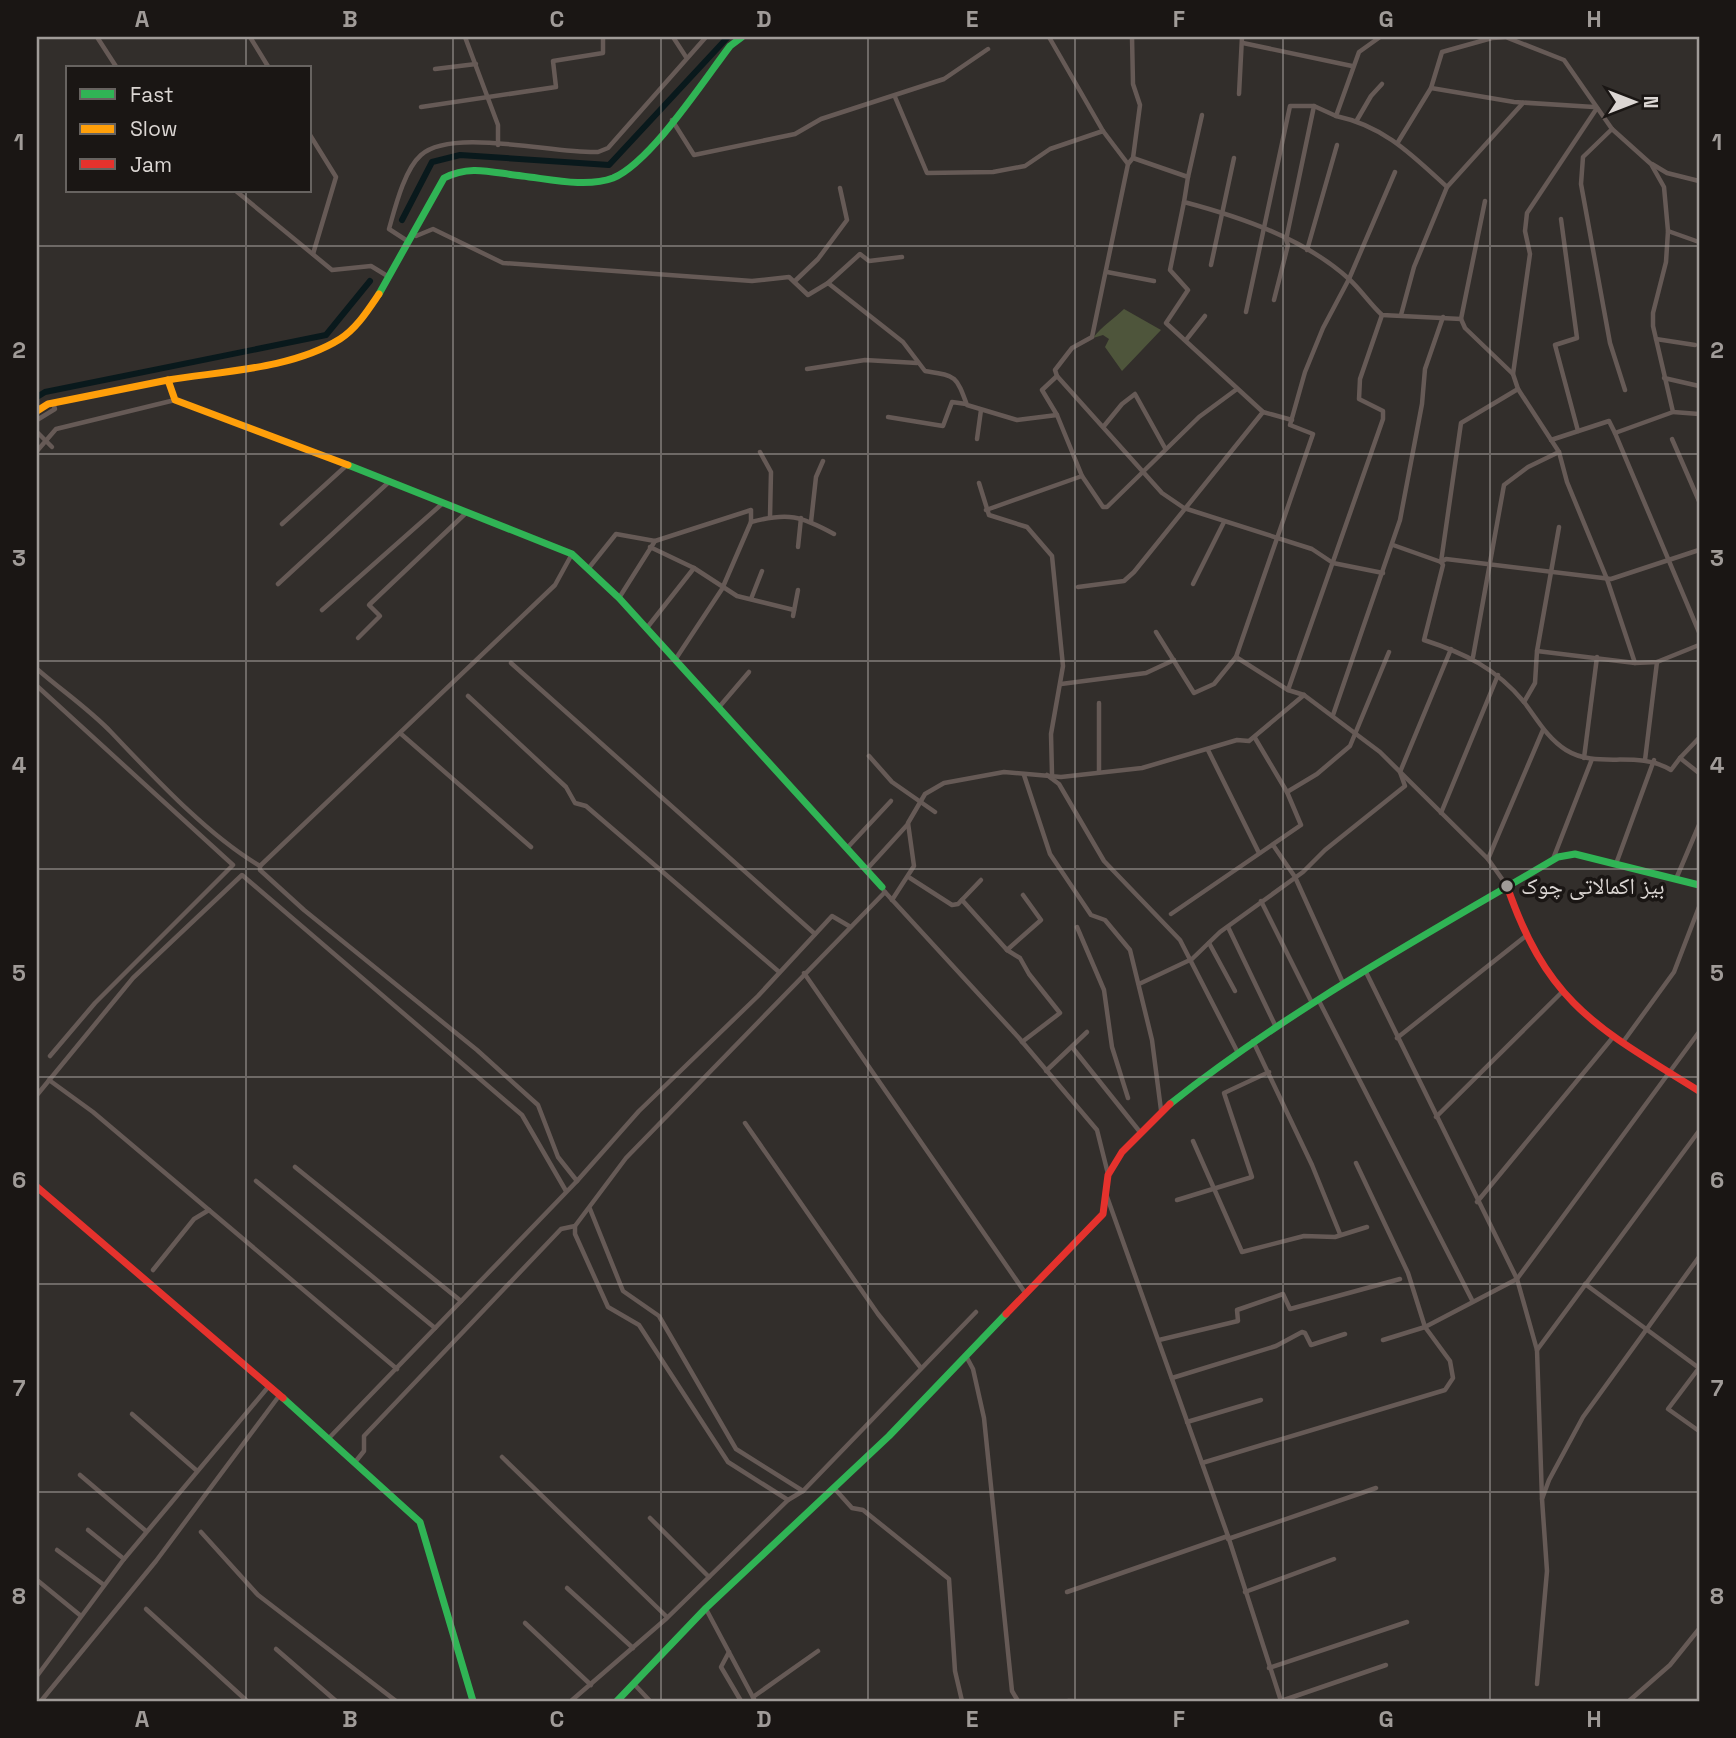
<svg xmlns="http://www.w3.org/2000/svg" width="1736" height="1738" viewBox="0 0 1736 1738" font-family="'Space Grotesk','Noto Naskh Arabic',sans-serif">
  <rect width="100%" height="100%" fill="#322e2b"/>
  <!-- green -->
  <path fill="#4e553b" d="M1124,309L1161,330L1122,371L1105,347L1109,339L1103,335L1093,338C1103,325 1113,320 1124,309Z"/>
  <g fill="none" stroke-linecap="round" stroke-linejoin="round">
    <!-- canal -->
    <g stroke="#09191c" stroke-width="6">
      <polyline points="402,220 432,162 460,155 609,165 728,37"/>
      <polyline points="37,397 45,392 326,335 370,281"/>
    </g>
    <!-- street -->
    <g stroke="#665a56" stroke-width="4.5">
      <polyline points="97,37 117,68"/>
      <polyline points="250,37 269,68"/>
      <polyline points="465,37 498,125 498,145"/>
      <polyline points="673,37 686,57"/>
      <path d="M1049,37L1103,131L1128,164L1133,158L1188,177L1184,202C1241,217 1305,239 1349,279C1361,290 1370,304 1382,315L1461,319L1465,328L1513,374L1518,389L1559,452L1567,482L1607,579L1635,663L1657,662L1699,645"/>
      <polyline points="1132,37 1133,84 1140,105 1133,158"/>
      <polyline points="1508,38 1564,60 1612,129 1651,164 1664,187 1668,231 1666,262 1653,313 1653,326 1673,412 1699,414"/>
      <polyline points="1243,43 1352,66"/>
      <polyline points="435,69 476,64"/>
      <polyline points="1431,88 1514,102 1594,107"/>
      <polyline points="1239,94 1242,37"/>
      <polyline points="895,97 927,173 993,172 1025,166 1050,149 1103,131"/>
      <polyline points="421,107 556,87 553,61 603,53 603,37"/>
      <path d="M1336,116C1384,126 1412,155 1447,187"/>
      <polyline points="672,120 694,155 795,134 821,119 944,79 988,49"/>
      <polyline points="1357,120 1371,96 1382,84"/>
      <polyline points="1612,129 1583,157 1581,184 1610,343 1625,390"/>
      <polyline points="310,135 336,177 313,254"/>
      <polyline points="1398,142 1431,88 1442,52 1492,38 1508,37"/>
      <polyline points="1128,164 1092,337 1072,348 1055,370 1057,376 1162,493 1184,508 1312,549 1333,563 1383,573"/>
      <polyline points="1652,164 1667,173 1699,181"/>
      <polyline points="1188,177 1202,115"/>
      <polyline points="236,191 332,270 371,266 389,277"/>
      <polyline points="1184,202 1170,270 1188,290 1166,323 1263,412 1292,420"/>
      <polyline points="1561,219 1577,338 1555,345 1578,431"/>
      <polyline points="1668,231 1699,242"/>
      <path d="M416,236L433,229L503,263L752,281L789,277L808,295L828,283L903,342L925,371C956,376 956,375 967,405L1017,420L1057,415L1042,390L1057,376"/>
      <path d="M409,242L389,229C395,208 404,170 421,155C452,127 555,154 598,152L608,148L706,37"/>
      <polyline points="1307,250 1337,145"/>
      <polyline points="1211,265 1234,158"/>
      <polyline points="1107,272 1154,281"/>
      <polyline points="795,281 818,259 847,220 840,188"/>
      <polyline points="828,283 860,254 869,261 902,257"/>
      <polyline points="1274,300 1288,245 1286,240 1314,106"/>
      <polyline points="1246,312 1290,106 1314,106 1336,116 1359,52 1380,37"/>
      <polyline points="1401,315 1414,267 1447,187 1523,103"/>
      <polyline points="1461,319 1485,201"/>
      <polyline points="1656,339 1695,345"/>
      <polyline points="1186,340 1205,316"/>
      <polyline points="807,369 865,360 917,363"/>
      <polyline points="1513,374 1530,254 1525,231 1527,213 1597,108"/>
      <polyline points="1664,378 1699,386"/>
      <path d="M1518,389L1461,423L1441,562L1443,565L1424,640C1464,653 1496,668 1524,702C1537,719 1547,738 1566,750C1598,770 1636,749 1671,770L1680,758L1699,773"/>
      <polyline points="1673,412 1615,433 1699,632"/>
      <polyline points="1057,415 1082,476 1103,507 1107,507 1199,417 1237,389"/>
      <polyline points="888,417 943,426 952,402 966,404"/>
      <polyline points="37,420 55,409 53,403"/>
      <polyline points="1104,426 1122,404 1135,394 1165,448"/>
      <polyline points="37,432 52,447"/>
      <polyline points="977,439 981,410"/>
      <polyline points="1672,439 1699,501"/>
      <polyline points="1551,440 1609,421 1615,433"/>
      <polyline points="37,451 56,429 175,400"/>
      <polyline points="760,452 771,472 770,517"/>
      <polyline points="979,483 989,515 1027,527 1052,556 1063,666 1051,734 1052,774"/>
      <polyline points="986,510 1082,476"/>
      <path d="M751,522C788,512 801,516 834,534"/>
      <polyline points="811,522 816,477 823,461"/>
      <polyline points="282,524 347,465"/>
      <polyline points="1393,545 1441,562 1446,559 1611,579 1699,550"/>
      <polyline points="650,547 694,568 737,596 794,610"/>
      <polyline points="798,547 801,518"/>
      <polyline points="588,569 616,534 655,541 751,510 751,522 722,589 675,660"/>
      <polyline points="278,584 390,481"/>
      <polyline points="1193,584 1224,522"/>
      <polyline points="1078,587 1124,581 1134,572 1263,412"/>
      <polyline points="619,598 655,541"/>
      <polyline points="751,599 762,571"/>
      <polyline points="322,610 443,503"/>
      <polyline points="793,616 798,590"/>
      <polyline points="646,629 694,568"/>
      <polyline points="1156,632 1194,693 1214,684 1236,657 1313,434 1290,425 1305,372 1323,328 1349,279 1395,172"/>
      <polyline points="358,638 380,616 369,605 467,512"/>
      <polyline points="1537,651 1635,663"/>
      <polyline points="1236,657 1288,690 1304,695 1380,752 1488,859 1507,886"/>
      <polyline points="1473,657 1504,485 1528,467 1559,452"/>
      <polyline points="511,663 815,934"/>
      <path d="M37,669C61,690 89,709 111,732C153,776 207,835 260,866V870L304,910L477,1050L538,1105L558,1157L577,1181"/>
      <polyline points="1061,684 1146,673 1174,660"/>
      <polyline points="37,686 233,865 95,1003 50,1056"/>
      <polyline points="1288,690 1383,419 1383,411 1359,399 1360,379 1382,315"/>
      <polyline points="468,696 566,787 575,803 586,806 778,971"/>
      <polyline points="1524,702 1535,683 1537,651 1559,527"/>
      <polyline points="1099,703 1099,772"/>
      <polyline points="720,706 749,672"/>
      <polyline points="1333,715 1400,520 1422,404 1425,369 1443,317"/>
      <polyline points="400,733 531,847"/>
      <polyline points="1208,750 1259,853"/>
      <polyline points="869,756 892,782 935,812"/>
      <polyline points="1584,758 1597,657"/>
      <polyline points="1680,758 1699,738"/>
      <polyline points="1645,760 1657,662"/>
      <polyline points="1024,775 1050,854 1091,915 1105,920 1130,950 1152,1040 1161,1110"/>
      <polyline points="1047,775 1059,784 1104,861 1180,940 1237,1051"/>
      <polyline points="1287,792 1317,774 1350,746 1389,652"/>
      <polyline points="1441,813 1498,675"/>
      <polyline points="1273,845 1295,877 1343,983"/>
      <polyline points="848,847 891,801"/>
      <polyline points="1488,859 1543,730"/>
      <polyline points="1553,859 1592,759"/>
      <polyline points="1616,864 1654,760"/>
      <polyline points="260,866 555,585 572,554"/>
      <polyline points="867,869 908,824"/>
      <polyline points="910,878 952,905 958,904 981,880"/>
      <polyline points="1676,879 1699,825"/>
      <polyline points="884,891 1019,1038 1097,1130 1108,1174"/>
      <polyline points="892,900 914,866 908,823 925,794 944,783 1004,772 1061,777 1142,768 1237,740 1249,741 1304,695"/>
      <polyline points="962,900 1007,950 1020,958 1029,974 1060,1013 1022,1042"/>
      <polyline points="1261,901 1312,1003"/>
      <polyline points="1171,914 1301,825 1287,792 1255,738"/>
      <polyline points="1077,927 1104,990 1112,1047 1128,1098"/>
      <polyline points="1228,927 1275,1025"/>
      <polyline points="1209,943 1235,991"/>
      <polyline points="1007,950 1041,920 1023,895"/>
      <polyline points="1365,970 1517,1279 1537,1350 1542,1499"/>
      <polyline points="804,973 1026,1294"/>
      <polyline points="1139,984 1192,959 1220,932 1303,872 1325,850 1405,786 1400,772 1451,649"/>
      <polyline points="1318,999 1472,1300"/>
      <polyline points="1397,1038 1527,935"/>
      <polyline points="1253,1041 1312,1165 1340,1234"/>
      <polyline points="1623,1042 1674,972 1699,907"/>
      <polyline points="1072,1047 1140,1132"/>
      <polyline points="1046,1071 1087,1032"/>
      <polyline points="49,1080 93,1112 397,1369"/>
      <polyline points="37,1095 133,978 242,875 522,1115 566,1191"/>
      <polyline points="1436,1117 1561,993"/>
      <polyline points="745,1123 878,1314 921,1368"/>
      <polyline points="1193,1141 1242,1252 1304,1236 1335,1237 1367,1227"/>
      <polyline points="295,1167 461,1301"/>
      <polyline points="256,1181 435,1328"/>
      <polyline points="1106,1194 1228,1536 1281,1701"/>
      <polyline points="1177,1200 1252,1177 1224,1093 1269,1072"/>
      <polyline points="1477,1202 1614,1036"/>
      <polyline points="590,1209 623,1291 659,1316 736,1449 803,1491"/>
      <polyline points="153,1270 194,1219 209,1210"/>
      <polyline points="1585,1284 1699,1368"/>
      <polyline points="1159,1340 1238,1321 1237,1310 1283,1294 1290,1309 1400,1279"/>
      <polyline points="1383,1340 1425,1327 1517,1279 1699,1032"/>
      <polyline points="1537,1350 1699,1131"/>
      <polyline points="966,1356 973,1369 984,1418 1012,1691 1018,1701"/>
      <polyline points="1699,1368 1668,1409 1699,1431"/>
      <polyline points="1172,1378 1276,1346 1302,1332 1305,1333 1311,1345 1345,1334"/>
      <polyline points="132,1414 196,1470"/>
      <polyline points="1187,1422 1261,1400"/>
      <polyline points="329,1438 577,1181 639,1111 758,996 832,916 849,926"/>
      <polyline points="502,1457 667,1617"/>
      <polyline points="356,1461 364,1451 364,1436 561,1229 575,1226"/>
      <polyline points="1202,1463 1445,1390 1453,1378 1450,1361 1425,1327 1408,1273 1356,1163"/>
      <polyline points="80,1475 146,1531"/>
      <polyline points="834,1488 852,1508 863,1510 949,1579 955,1671 962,1701"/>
      <polyline points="788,1500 728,1462 639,1325 608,1307 575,1234 575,1226 626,1158 885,892"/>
      <polyline points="650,1518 709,1577"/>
      <polyline points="88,1530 124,1559"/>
      <polyline points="201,1532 258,1595 396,1701"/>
      <polyline points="1228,1539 1376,1488"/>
      <polyline points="57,1550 104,1585"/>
      <polyline points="37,1580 81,1616"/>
      <polyline points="567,1588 633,1648"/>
      <polyline points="1067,1592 1228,1536"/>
      <polyline points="1245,1592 1334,1559"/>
      <polyline points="146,1609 247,1701"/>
      <polyline points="706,1609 755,1701"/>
      <polyline points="525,1623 591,1685"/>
      <polyline points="276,1649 336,1701"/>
      <polyline points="729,1652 721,1667 741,1701"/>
      <polyline points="1269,1668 1407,1622"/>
      <polyline points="37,1676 124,1559 269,1386"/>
      <polyline points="634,1684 650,1701"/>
      <polyline points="1537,1684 1547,1571 1542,1499 1549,1480 1583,1417 1699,1257"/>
      <polyline points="753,1697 818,1651"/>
      <polyline points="41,1701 156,1561 279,1396"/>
      <polyline points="571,1701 667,1618 788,1500 803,1491 976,1312"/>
      <polyline points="1068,1701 1073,1701"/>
      <polyline points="1281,1701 1386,1665"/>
      <polyline points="1629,1701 1670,1665 1699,1629"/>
    </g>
    <!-- fast -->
    <g stroke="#30b455" stroke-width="7">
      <path d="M379,294L444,178C471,164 493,173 522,176C549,179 587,188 613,178C651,162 704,80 730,46L742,37"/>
      <polyline points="348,465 572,554 619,598 882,887"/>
      <path d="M1170,1104C1291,1008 1426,935 1558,857L1575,854L1699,885"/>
      <polyline points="283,1398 420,1522 473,1701"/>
      <polyline points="617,1701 706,1608 889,1436 1006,1314"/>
    </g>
    <!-- slow -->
    <g stroke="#ff9f0a" stroke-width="7">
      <path d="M168,380C223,371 292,369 340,339C357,328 368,310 379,294"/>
      <polyline points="37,411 48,404 168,380 175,400 348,465"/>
    </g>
    <!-- jam -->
    <g stroke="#e5322d" stroke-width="7">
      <path d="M1507,886C1548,1005 1598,1028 1699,1091"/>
      <polyline points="37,1187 283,1398"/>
      <polyline points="1006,1314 1103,1214 1108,1175 1122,1152 1170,1104"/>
    </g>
  </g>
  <!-- grid -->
  <path fill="none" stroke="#a09b98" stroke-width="2" stroke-opacity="0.55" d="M246,37V68M453,37V1701M661,37V1701M868,37V1701M1075,37V1701M1283,37V1701M1490,37V1701M246,191V1701M37,246H1699M37,454H1699M37,661H1699M37,869H1699M37,1077H1699M37,1284H1699M37,1492H1699"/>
  <!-- markers -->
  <circle fill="#a09b98" stroke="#1a1614" stroke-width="2.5" cx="1507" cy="886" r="7"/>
  <g text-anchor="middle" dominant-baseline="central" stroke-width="7" stroke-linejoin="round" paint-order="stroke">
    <!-- poi labels -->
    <g font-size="23" fill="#dbd6d3" stroke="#1a1614" text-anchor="start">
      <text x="1521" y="886">بیز اکمالاتی چوک</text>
    </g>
  </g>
  <!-- border -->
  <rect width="1736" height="1738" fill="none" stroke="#1a1614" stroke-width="77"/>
  <!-- legend -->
  <rect x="66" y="66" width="245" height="126" fill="#1a1614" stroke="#676360" stroke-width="2"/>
  <rect x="80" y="89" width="35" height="10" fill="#30b455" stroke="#676360" stroke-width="2"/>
  <text x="130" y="102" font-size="21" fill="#dbd6d3">Fast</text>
  <rect x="80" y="124" width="35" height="10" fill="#ff9f0a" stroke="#676360" stroke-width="2"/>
  <text x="130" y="136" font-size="21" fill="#dbd6d3">Slow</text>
  <rect x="80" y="159" width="35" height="10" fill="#e5322d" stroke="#676360" stroke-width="2"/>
  <text x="130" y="172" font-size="21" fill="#dbd6d3">Jam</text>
  <!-- north arrow -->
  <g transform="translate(1634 102) rotate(90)" stroke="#1a1614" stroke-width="5" paint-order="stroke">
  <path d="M0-5L12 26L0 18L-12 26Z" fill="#dbd6d3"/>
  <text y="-10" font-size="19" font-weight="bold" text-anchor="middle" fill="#dbd6d3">N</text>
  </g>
  <rect x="38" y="38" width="1660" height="1662" fill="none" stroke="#a09b98" stroke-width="2.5"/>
  <g font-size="23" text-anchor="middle" font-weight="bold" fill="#a09b98">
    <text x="142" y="27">A</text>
    <text x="350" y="27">B</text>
    <text x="557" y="27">C</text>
    <text x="764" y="27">D</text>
    <text x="972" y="27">E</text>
    <text x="1179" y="27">F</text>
    <text x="1386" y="27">G</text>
    <text x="1594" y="27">H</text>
    <text x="19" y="150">1</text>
    <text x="1717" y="150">1</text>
    <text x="19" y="358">2</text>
    <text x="1717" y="358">2</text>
    <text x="19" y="566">3</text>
    <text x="1717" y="566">3</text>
    <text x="19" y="773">4</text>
    <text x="1717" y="773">4</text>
    <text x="19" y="981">5</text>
    <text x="1717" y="981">5</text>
    <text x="19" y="1188">6</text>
    <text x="1717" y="1188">6</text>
    <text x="19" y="1396">7</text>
    <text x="1717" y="1396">7</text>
    <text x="19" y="1604">8</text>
    <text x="1717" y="1604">8</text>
    <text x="142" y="1727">A</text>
    <text x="350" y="1727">B</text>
    <text x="557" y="1727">C</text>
    <text x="764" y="1727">D</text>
    <text x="972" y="1727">E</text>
    <text x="1179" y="1727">F</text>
    <text x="1386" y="1727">G</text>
    <text x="1594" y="1727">H</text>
  </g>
</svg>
